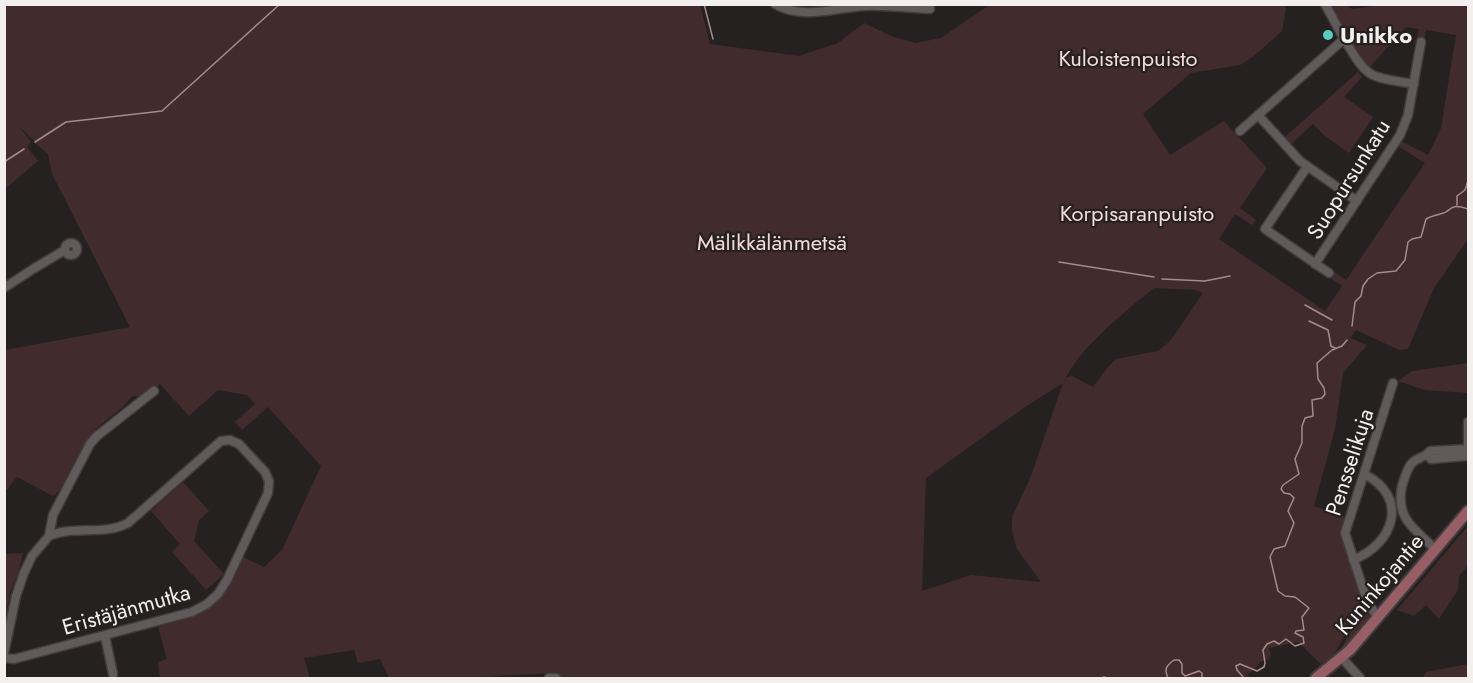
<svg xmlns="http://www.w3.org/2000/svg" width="1473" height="683" viewBox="0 0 1473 683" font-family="Jost,sans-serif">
  <rect width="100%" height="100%" fill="#262121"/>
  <!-- green -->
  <g fill="#422b2d" fill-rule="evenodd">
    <path d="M1392,4L1468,5V239L1434,288L1408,349L1399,350L1356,330L1350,338L1367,345L1343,373L1335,429L1314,506L1346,517L1341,535L1363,603L1333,656L1321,664L1298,642L1269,648L1271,654L1269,659L1260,662L1256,668L1247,674L1250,678H563L560,675L551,673L463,678H389L380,659L358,663L354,650L304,658L310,678H160L158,662L167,659L158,627C211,612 220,608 243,557L264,567L282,550L321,466L268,407L242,430L235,422L255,404L247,395L218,390L189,416L160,384L146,396H132C122,411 106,418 94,431C80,448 70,472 59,491L53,496L17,477L5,492V350L130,327L52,174L48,154L35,143L46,134L34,141L19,126L31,142L27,147L38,161L5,189V5H700L710,44L799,56L838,43L864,23L891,36L915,43L941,38L989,5H1284L1286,9L1282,31L1254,56L1240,65L1191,73L1143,114L1170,155L1224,121L1267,168L1240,208L1256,220L1252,225L1235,214L1219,239L1325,311L1342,286L1329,277L1333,271L1346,280L1425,163L1398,146L1401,141L1428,155L1441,128L1456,35L1426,30L1424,40L1417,39L1419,29L1406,27L1368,69L1351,44L1330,5H1346L1352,9ZM1154,288L1196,290L1203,293L1171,340L1158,351L1116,359L1107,368L1093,387L1072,376L1067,377L1064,382C1078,348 1126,311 1154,288ZM1063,383L1031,476L1012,517V532L1017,549L1041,582L971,575L922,591L926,478L1025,407Z"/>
    <polygon points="1358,72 1362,77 1344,97 1373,117 1349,153 1325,136 1313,124 1291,144 1285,137"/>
    <polygon points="1468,363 1468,393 1425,390 1398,381 1412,371"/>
    <polygon points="183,482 209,511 199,520 194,541 224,574 206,590 172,552 180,544 151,511"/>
    <polygon points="1468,526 1468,565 1459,576 1458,590 1439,619 1426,605 1414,616 1397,610"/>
    <polygon points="23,553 18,574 10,592 5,623 5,554"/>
    <polygon points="1365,606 1369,616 1367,622 1338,655 1358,616"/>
    <polygon points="1468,664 1468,678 1423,678 1426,672"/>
  </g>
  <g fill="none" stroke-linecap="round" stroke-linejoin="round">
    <!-- stream -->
    <g stroke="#a78a8d" stroke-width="1.5">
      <polyline points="704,4 713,39"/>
      <polyline points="35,142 66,122 162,111 280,4"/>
      <polyline points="4,162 24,149"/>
      <polyline points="1457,205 1457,196 1465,190 1468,181"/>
      <polyline points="1059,262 1154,277"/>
      <polyline points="1162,279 1205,281 1230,276"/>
      <polyline points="1305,305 1332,320"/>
      <polyline points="1309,321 1328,330 1331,346 1335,348"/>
      <path d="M1352,326L1355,302L1361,296L1363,286L1368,279L1377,273L1396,271L1405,260L1408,242L1412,239L1421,237L1426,219C1431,216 1434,216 1440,214C1454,212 1446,202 1468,209"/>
      <polyline points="1102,678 1104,677 1107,678"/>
      <path d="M1168,678C1164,669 1166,666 1174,660H1179L1182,664V673L1185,676L1199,671L1202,673V678"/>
      <polyline points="1244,678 1237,670 1236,666 1240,664 1257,671 1264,667 1265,663 1263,650 1267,644 1274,641 1279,644 1286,639 1295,646 1304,643 1303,637 1295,633 1296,631 1304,630 1302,617 1309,608 1295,597 1285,596 1278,591 1270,557 1274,549 1285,546 1294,523 1288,511 1294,498 1290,494 1284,493 1281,489 1283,485 1299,474 1295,459 1302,443 1302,426 1305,418 1313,416 1312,400 1322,398 1325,394 1324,388 1318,379 1317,363 1332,350 1342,346 1347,340"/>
    </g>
    <defs>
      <g id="minor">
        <path d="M775,4C802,20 835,8 864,6C886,5 908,8 930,9"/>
        <path d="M1344,39C1369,80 1367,76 1414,84"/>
        <polyline points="1258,115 1300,161 1357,201"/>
        <polyline points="1240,131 1344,39 1325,4"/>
        <polyline points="1307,167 1265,229 1329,273"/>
        <circle cx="71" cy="249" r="6"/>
        <polyline points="1315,264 1400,135 1408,115 1421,42"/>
        <polyline points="4,288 33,269 65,250"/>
        <polyline points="1468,422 1468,446"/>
        <polyline points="1427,455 1431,459 1468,456"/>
        <path d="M1435,549C1415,529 1395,519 1402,486C1404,479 1407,470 1411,464C1417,457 1425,458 1430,451L1468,449"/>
        <path d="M1353,560C1394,544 1410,497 1364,474"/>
        <polyline points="1378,618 1367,601 1345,533 1393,383"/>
        <polyline points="105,636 113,674"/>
        <polyline points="4,653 16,596 24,573 32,556 49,536 53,515 90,444 97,436 154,391"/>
        <path d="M4,658L14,659L192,612L207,604L218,594L227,580L268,493L269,481L265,472L239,444L230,440L221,441L128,523C104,536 73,525 49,536"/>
        <polyline points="1342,658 1360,678"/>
        <polyline points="549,678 556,678"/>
      </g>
      <polyline id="major" points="1316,678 1350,650 1468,511"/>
    </defs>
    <!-- minor casing -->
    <use href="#minor" stroke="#413c3d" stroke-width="11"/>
    <!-- major casing -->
    <use href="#major" stroke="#413c3d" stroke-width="14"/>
    <!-- minor -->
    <use href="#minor" stroke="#615a5b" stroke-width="8"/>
    <!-- major -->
    <use href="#major" stroke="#985e66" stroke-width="10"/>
  </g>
  <!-- markers -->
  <circle fill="#5acebd" stroke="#262121" stroke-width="2" cx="1328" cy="35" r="6"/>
  <g text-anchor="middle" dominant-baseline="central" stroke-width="4.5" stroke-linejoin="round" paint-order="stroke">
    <!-- poi labels -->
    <g font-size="22" font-weight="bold" fill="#f3efef" stroke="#262121" text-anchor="start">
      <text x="1340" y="35">Unikko</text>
    </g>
    <!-- park labels -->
    <g font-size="22" fill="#f6d9db" stroke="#262121">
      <text x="1128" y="58">Kuloistenpuisto</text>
      <text x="1137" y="213">Korpisaranpuisto</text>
      <text x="772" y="242">Mälikkälänmetsä</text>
    </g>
    <!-- street labels -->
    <g font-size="22" fill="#f3efef" stroke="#262121">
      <text transform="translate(1348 179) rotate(-58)">Suopursunkatu</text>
      <text transform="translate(1349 462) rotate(-72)">Pensselikuja</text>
      <text transform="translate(1379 584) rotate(-50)">Kuninkojantie</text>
      <text transform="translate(126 609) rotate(-16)">Eristäjänmutka</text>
    </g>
  </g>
  <!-- border -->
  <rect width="1473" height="683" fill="none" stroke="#f3efef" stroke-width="12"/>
</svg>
